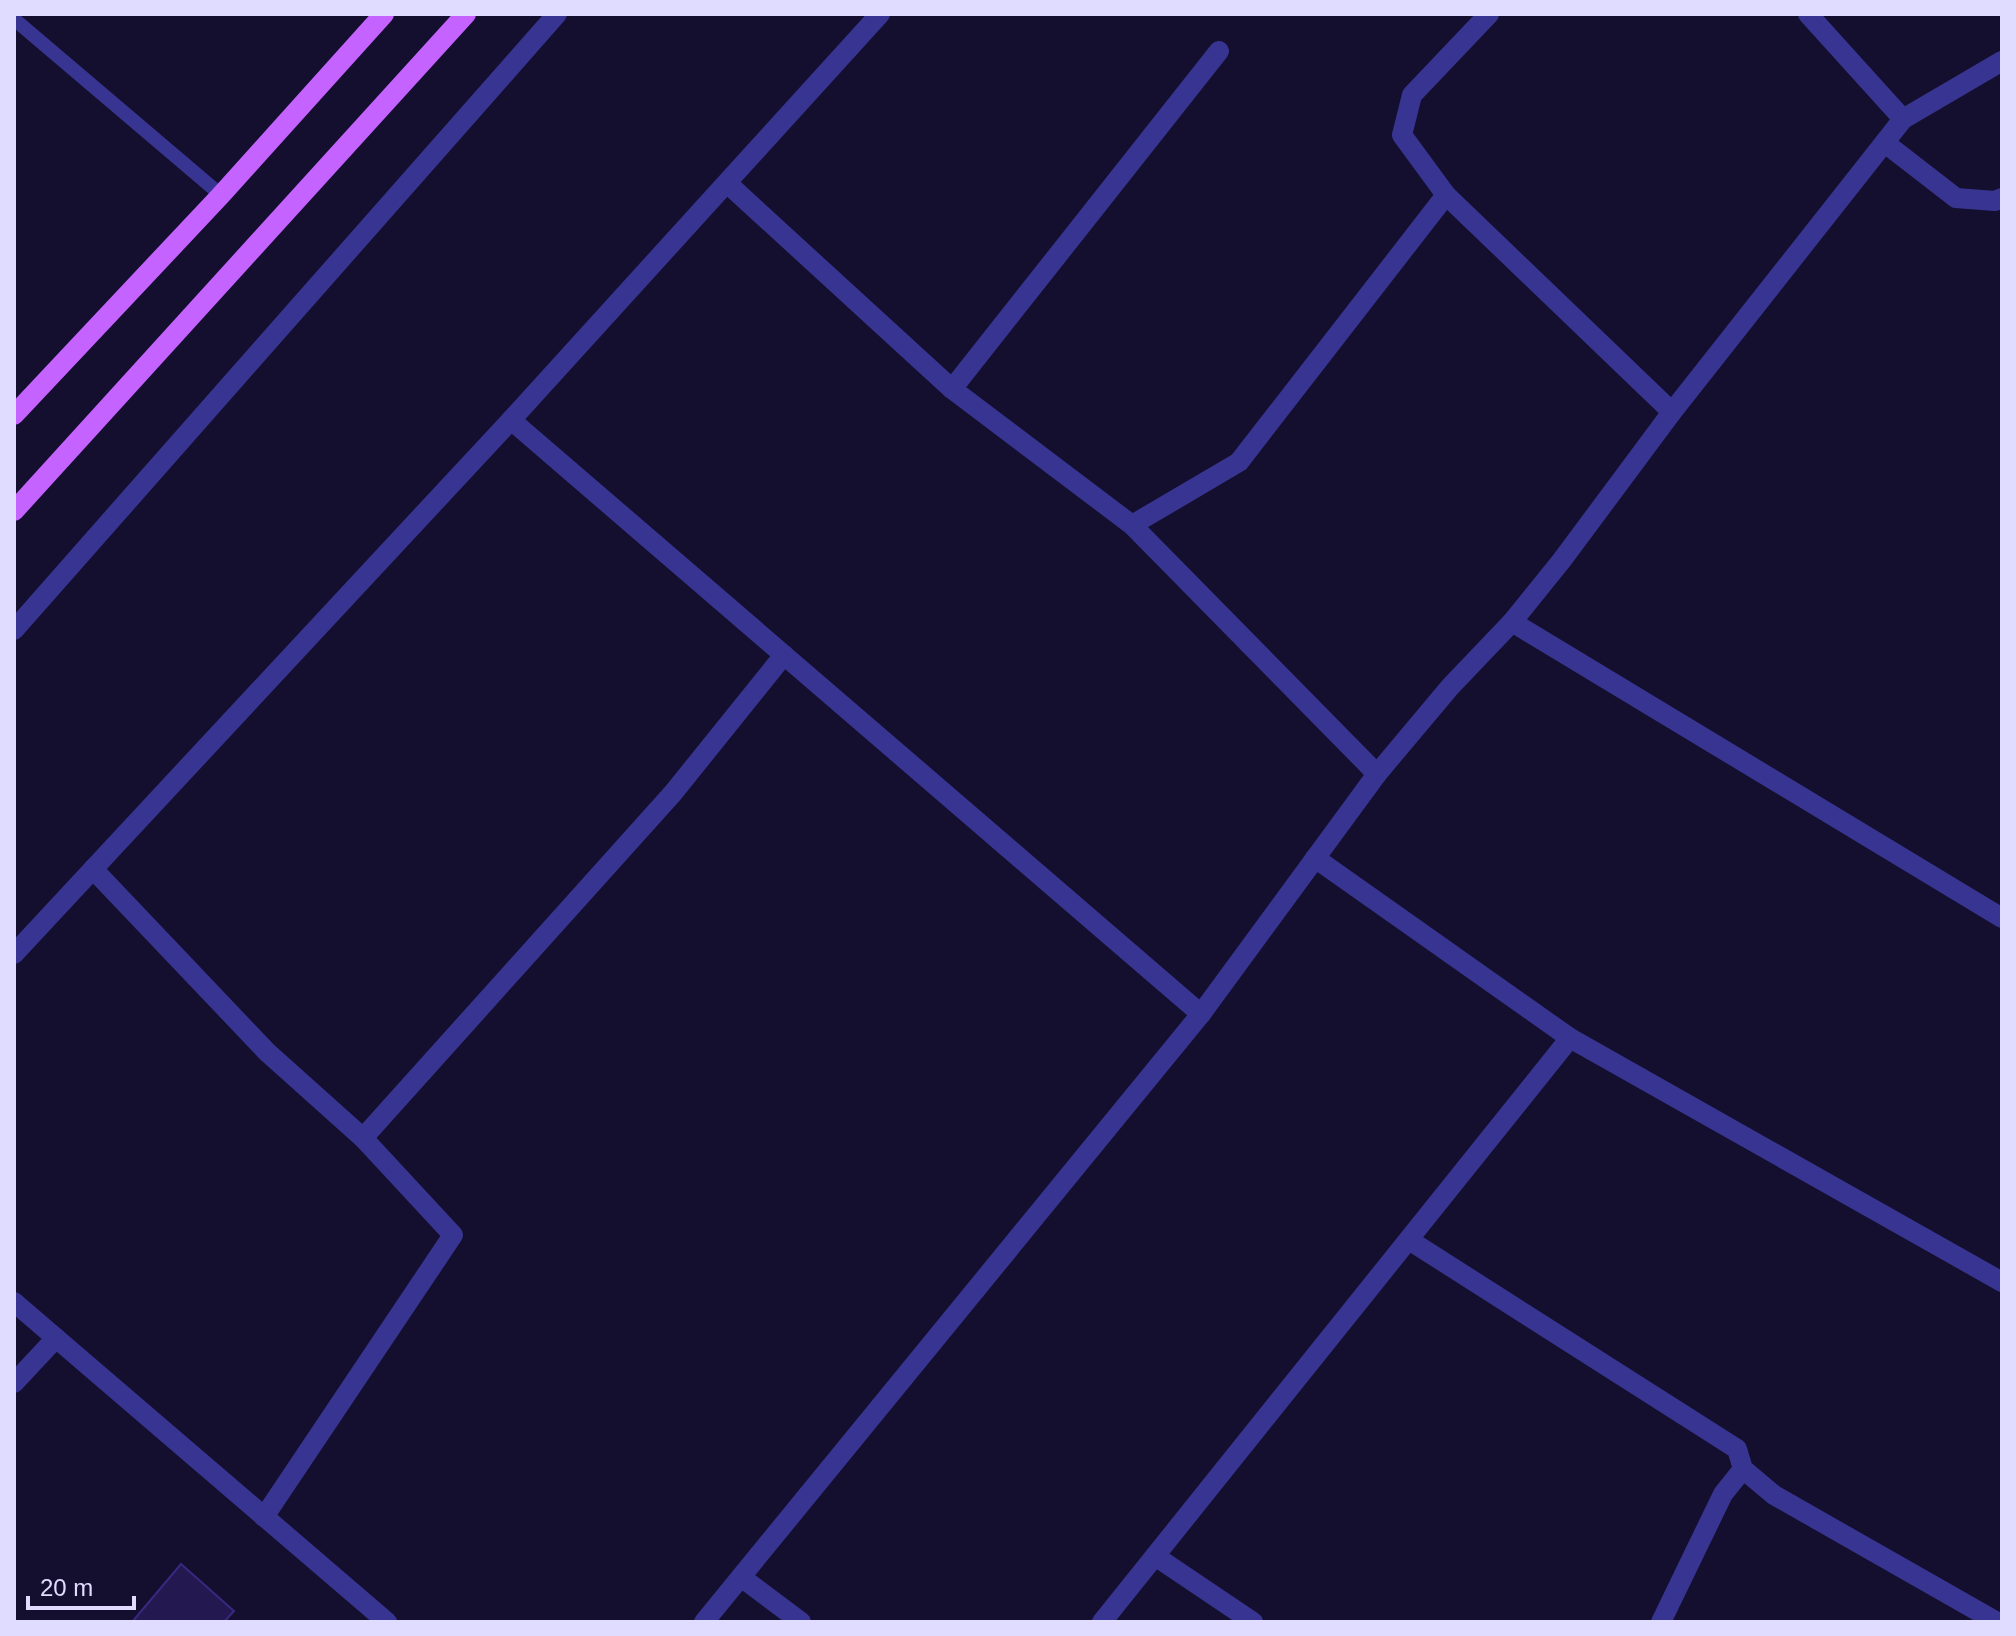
<svg xmlns="http://www.w3.org/2000/svg" width="2016" height="1636" viewBox="0 0 2016 1636" font-family="Arial,sans-serif">
  <rect width="100%" height="100%" fill="#140f2e"/>
  <!-- building -->
  <polygon fill="#241851" stroke="#392880" stroke-width="2" points="181,1564 234,1611 224,1622 132,1622"/>
  <g fill="none" stroke-linecap="round" stroke-linejoin="round">
    <!-- lane -->
    <polyline stroke="#383592" stroke-width="14" points="14,19 221,195"/>
    <!-- street -->
    <g stroke="#383592" stroke-width="20">
      <polyline points="880,14 511,420 1201,1014"/>
      <polyline points="1489,14 1412,95 1402,135 1446,195 1672,412"/>
      <polyline points="1903,119 2002,61"/>
      <polyline points="1885,143 1956,198 1995,201 2002,198"/>
      <polyline points="727,183 952,389 1132,525 1377,774"/>
      <polyline points="952,389 1219,51"/>
      <polyline points="1132,525 1239,462 1446,195"/>
      <polyline points="1512,622 2002,918"/>
      <polyline points="14,630 557,14"/>
      <polyline points="1315,858 1570,1038 2002,1282"/>
      <polyline points="93,869 267,1052 363,1138 453,1235 264,1517"/>
      <polyline points="14,954 511,420"/>
      <polyline points="363,1138 673,793 784,655"/>
      <polyline points="1409,1240 1737,1449 1743,1469 1774,1495 1997,1622"/>
      <polyline points="14,1302 387,1622"/>
      <polyline points="14,1383 56,1338"/>
      <polyline points="1155,1556 1253,1622"/>
      <polyline points="741,1577 801,1622"/>
      <polyline points="704,1622 1201,1014 1377,774 1450,687 1512,622 1562,560 1672,412 1903,119 1808,14"/>
      <polyline points="1102,1622 1570,1038"/>
      <polyline points="1661,1622 1723,1494 1743,1469"/>
    </g>
    <!-- primary -->
    <g stroke="#c463ff" stroke-width="20">
      <polyline points="14,415 221,195 384,14"/>
      <polyline points="14,511 466,14"/>
    </g>
  </g>
  <!-- border -->
  <rect width="2016" height="1636" fill="none" stroke="#e0dcff" stroke-width="32"/>
  <!-- scale -->
  <path d="M28 1596v12h106v-12" fill="none" stroke="#e0dcff" stroke-width="4"/>
  <text x="40" y="1596" font-size="24" fill="#e0dcff" stroke="#140f2e" stroke-width="6" paint-order="stroke">20 m</text>
</svg>
